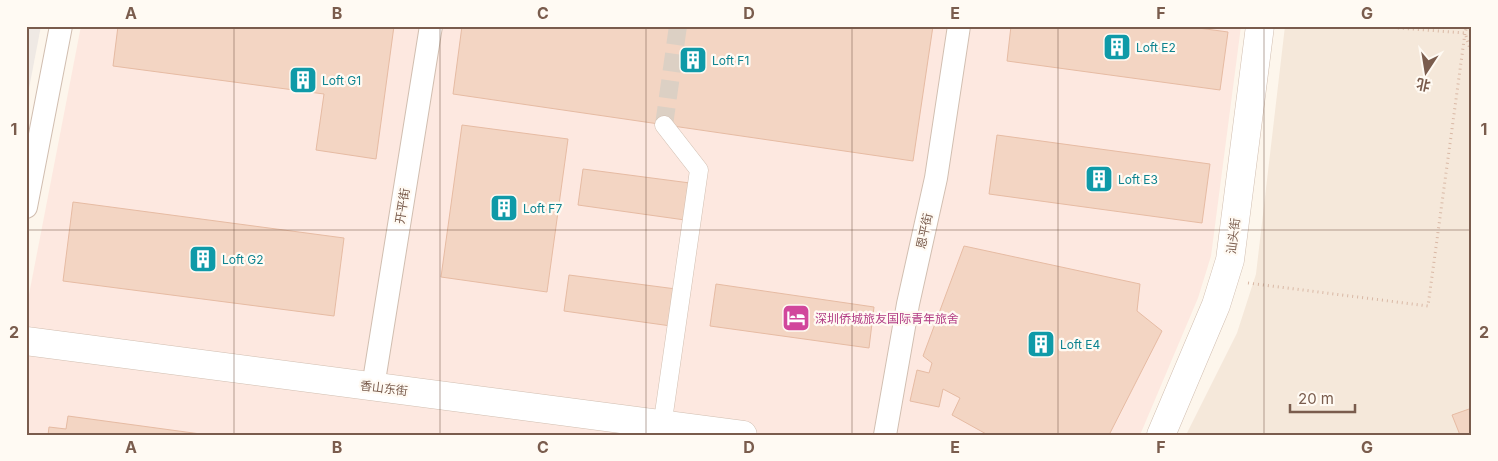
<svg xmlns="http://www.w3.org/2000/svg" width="1498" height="461" viewBox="0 0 1498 461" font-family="Inter,'Noto Sans SC',sans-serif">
  <rect width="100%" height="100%" fill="#fdf6ec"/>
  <!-- residential -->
  <polygon fill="#f5e8da" points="1285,26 1472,26 1472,435 1186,435 1237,333 1256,274"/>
  <!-- commercial -->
  <polygon fill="#fde8e0" points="81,26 1241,26 1211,256 1198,298 1140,435 26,435 26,310"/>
  <!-- industrial -->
  <polygon fill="#efe9e4" points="26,26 41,26 26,104"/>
  <!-- building -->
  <g fill="#f3d5c3" stroke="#e6bba3">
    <polygon points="118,26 394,26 376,159 316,150 324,94 113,66"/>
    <polygon points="462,26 933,26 913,161 453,94"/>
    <polygon points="1011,26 1184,26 1228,32 1220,90 1007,61"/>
    <polygon points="462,125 568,139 547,292 441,277"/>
    <polygon points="997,135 1210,164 1202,223 989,194"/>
    <polygon points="583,169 690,183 685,220 578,205"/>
    <polygon points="73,202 344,238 334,316 63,281"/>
    <polygon points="964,246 1140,284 1137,311 1162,331 1109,435 988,435 952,415 960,398 943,389 939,407 910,401 917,370 929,373 932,363 923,356"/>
    <polygon points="569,275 676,289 671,326 564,311"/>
    <polygon points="716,284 874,307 869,348 710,326"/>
    <polygon points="1472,408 1472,434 1460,435 1452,415"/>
    <polygon points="68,416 208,435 48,435 49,427 66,429"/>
  </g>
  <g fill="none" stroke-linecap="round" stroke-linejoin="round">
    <!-- pedestrian-tunnel -->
    <polyline stroke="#dcd0c4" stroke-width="18" stroke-dasharray="18 9" stroke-linecap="butt" points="664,125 678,26"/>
    <defs>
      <polyline id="pedestrian" points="661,434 699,170 664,125"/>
      <g id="minor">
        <polyline points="26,207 61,26"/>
        <polyline points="373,387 431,26"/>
        <polyline points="885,435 908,304 936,178 959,26"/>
      </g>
      <g id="tertiary">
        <polyline points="26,341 743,435"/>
        <polyline points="1161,435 1216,305 1230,260 1260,26"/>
      </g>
    </defs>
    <!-- pedestrian casing -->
    <use href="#pedestrian" stroke="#d1beb0" stroke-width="19"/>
    <!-- minor casing -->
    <use href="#minor" stroke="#d1beb0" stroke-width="24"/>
    <!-- tertiary casing -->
    <use href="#tertiary" stroke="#d1beb0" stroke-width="29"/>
    <!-- path -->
    <g stroke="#d9b8a5" stroke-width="3" stroke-dasharray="1 4" stroke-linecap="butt">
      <polyline points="1373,26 1465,33 1467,26"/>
      <polyline points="1466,36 1472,55"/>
      <polyline points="1248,283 1428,306 1465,33"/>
    </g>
    <!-- pedestrian -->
    <use href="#pedestrian" stroke="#fff" stroke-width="18"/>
    <!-- minor -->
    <use href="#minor" stroke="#fff" stroke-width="22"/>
    <!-- tertiary -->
    <use href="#tertiary" stroke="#fff" stroke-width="28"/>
  </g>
  <!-- grid -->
  <path fill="none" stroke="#7a5c4d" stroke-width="1" stroke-opacity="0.55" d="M234,26V435M440,26V435M646,26V435M852,26V435M1058,26V435M1264,26V435M26,230H1472"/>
  <!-- icons -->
  <defs>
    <symbol id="building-square" viewBox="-11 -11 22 22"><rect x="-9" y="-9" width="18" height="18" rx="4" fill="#0f9aa8" stroke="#fffaf3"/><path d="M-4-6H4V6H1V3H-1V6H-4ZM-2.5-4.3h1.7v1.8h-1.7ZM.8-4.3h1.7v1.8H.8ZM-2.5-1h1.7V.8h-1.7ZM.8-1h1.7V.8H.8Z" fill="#fff"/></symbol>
    <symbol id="hotel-square" viewBox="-11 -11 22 22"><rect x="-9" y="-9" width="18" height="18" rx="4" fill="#d1479c" stroke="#fffaf3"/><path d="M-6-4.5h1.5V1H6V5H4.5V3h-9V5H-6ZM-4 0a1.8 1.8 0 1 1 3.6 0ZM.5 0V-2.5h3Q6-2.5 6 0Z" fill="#fff"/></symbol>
  </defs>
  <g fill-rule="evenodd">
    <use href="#building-square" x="1101" y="31" width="32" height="32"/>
    <use href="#building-square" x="677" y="44" width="32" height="32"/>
    <use href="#building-square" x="287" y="64" width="32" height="32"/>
    <use href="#building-square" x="1083" y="163" width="32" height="32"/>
    <use href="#building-square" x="488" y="192" width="32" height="32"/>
    <use href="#building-square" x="187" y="243" width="32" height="32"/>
    <use href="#hotel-square" x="780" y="302" width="32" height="32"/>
    <use href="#building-square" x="1025" y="328" width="32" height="32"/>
  </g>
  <g text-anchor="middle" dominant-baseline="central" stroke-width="4.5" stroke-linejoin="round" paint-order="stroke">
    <!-- culture labels -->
    <g font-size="12" fill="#0d838f" stroke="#fffaf3" text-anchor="start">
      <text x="1136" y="47">Loft E2</text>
      <text x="712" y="60">Loft F1</text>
      <text x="322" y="80">Loft G1</text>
      <text x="1118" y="179">Loft E3</text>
      <text x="523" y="208">Loft F7</text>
      <text x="222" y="259">Loft G2</text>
      <text x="1060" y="344">Loft E4</text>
    </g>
    <!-- street labels -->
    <g font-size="12" fill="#7a5c4d" stroke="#fffaf3">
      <text transform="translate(402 206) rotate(-81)">开平街</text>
      <text transform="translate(924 231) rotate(-78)">恩平街</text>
      <text transform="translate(1233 236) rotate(-83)">汕头街</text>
      <text transform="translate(384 388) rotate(7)">香山东街</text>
    </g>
    <!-- hotel labels -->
    <g font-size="12" fill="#b23c85" stroke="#fffaf3" text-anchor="start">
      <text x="815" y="318">深圳侨城旅友国际青年旅舍</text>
    </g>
  </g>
  <!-- border -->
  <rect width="1498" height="461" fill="none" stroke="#fffaf3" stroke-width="55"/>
  <!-- north arrow -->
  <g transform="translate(1426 72) rotate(192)" stroke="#fffaf3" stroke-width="4" paint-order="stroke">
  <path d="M0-4L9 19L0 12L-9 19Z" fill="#7a5c4d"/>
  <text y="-8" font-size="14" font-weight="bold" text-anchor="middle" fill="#7a5c4d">北</text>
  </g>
  <!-- scale -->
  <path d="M1290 404v8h65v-8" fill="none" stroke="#7a5c4d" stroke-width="2.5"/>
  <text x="1298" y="404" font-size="15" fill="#7a5c4d" stroke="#fffaf3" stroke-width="4" paint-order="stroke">20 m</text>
  <rect x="28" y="28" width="1442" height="406" fill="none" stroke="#7a5c4d" stroke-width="2"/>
  <g font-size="16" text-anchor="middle" font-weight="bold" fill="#7a5c4d">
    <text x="131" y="19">A</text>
    <text x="337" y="19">B</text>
    <text x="543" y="19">C</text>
    <text x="749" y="19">D</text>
    <text x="955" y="19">E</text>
    <text x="1161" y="19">F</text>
    <text x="1367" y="19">G</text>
    <text x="14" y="135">1</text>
    <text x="1484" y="135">1</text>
    <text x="14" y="338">2</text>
    <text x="1484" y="338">2</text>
    <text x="131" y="453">A</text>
    <text x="337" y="453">B</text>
    <text x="543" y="453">C</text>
    <text x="749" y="453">D</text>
    <text x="955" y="453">E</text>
    <text x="1161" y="453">F</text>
    <text x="1367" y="453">G</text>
  </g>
</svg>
